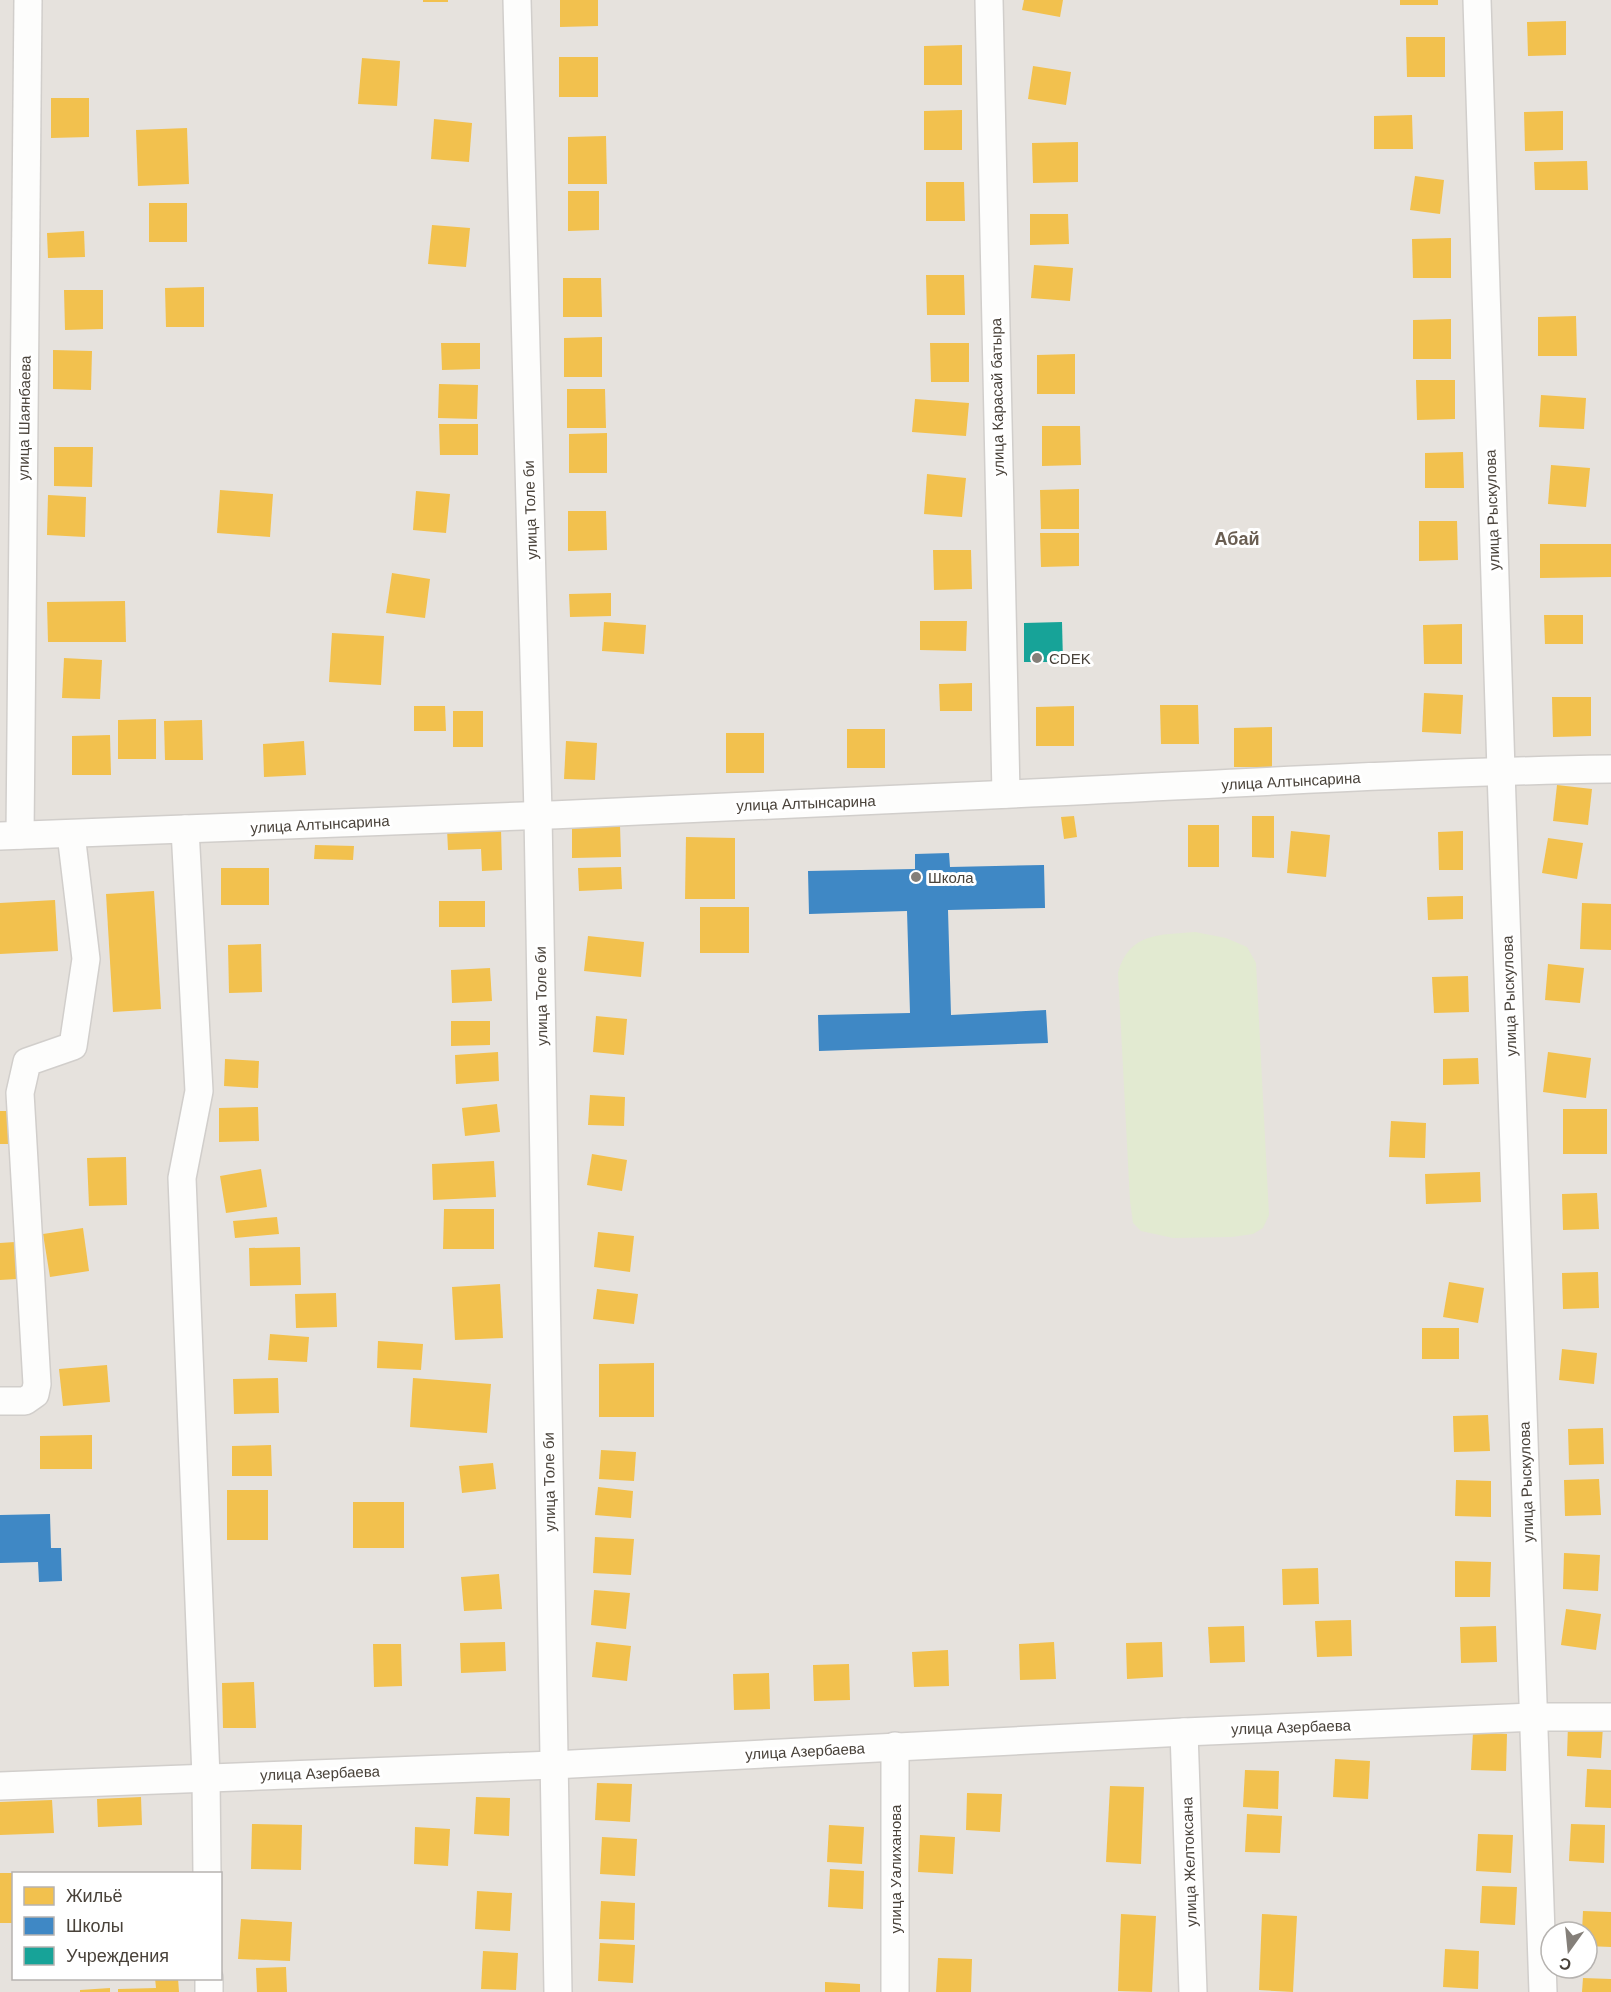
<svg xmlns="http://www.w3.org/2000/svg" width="1611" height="1992" viewBox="0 0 1611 1992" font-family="Arial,sans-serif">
  <rect width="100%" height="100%" fill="#f3f1ee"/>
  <!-- residential -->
  <path fill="#e6e2dd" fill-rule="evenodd" d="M0,0H1611V1992H0ZM14,1874H220V1978H14ZM1551,1932H1587V1968H1551Z"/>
  <!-- green -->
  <path fill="#e2ead1" d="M1195,932L1226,938L1247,947L1256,963L1269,1215L1263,1228L1253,1234L1232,1237L1173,1238L1141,1231L1133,1223L1130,1201L1118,973C1129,932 1160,935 1195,932Z"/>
  <!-- homes -->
  <g fill="#f2c14e">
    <rect x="423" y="0" width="25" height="2"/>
    <polygon points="560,0 598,0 598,26 560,27"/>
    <polygon points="1024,0 1063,0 1060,17 1022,10"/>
    <rect x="1400" y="0" width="38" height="5"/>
    <polygon points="1566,21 1566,55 1528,56 1527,22"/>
    <polygon points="1406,37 1445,37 1445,77 1407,77"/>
    <polygon points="962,45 962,85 924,85 924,46"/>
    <rect x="559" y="57" width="39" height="40"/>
    <polygon points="362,58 400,61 397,106 358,104"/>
    <polygon points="1033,66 1071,72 1066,105 1028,99"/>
    <polygon points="51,98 89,98 89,137 51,138"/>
    <polygon points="962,110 962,150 924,150 924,111"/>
    <polygon points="1563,111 1563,150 1525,151 1524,112"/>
    <polygon points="1412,115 1413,149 1374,149 1374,116"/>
    <polygon points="434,119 472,123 469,162 431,159"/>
    <polygon points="187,128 189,184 138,186 136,130"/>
    <polygon points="606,136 607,184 568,184 568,137"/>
    <polygon points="1078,142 1078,182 1033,183 1032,143"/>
    <polygon points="1587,161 1588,190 1535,190 1534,162"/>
    <polygon points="1415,176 1444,180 1440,214 1410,210"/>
    <polygon points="926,182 964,182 965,221 926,221"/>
    <polygon points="568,191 599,191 599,230 568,231"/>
    <rect x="149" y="203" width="38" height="39"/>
    <polygon points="1030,214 1068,214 1069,244 1030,245"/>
    <polygon points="432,225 470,228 466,267 428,264"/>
    <polygon points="84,231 85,257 48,258 47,233"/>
    <polygon points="1451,238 1451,278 1413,278 1412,239"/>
    <polygon points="1034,265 1073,268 1070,301 1031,298"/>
    <polygon points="926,275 964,275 965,315 927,315"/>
    <polygon points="563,278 601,278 602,317 563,317"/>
    <polygon points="204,287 204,327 166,327 165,288"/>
    <polygon points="64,290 103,290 103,329 65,330"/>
    <polygon points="1576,316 1577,356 1538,356 1538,317"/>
    <polygon points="1451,319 1451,359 1413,359 1413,320"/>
    <polygon points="602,337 602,377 564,377 564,338"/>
    <polygon points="441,343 480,343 480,369 442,370"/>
    <polygon points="930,343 969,343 969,382 931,382"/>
    <polygon points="53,350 92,351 91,390 53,389"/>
    <polygon points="1075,354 1075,394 1037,394 1037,355"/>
    <polygon points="1416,380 1455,380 1455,419 1417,420"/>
    <polygon points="439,384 478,385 477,419 438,418"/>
    <polygon points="567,389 605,389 606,428 567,428"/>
    <polygon points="1541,395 1586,398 1584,429 1539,427"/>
    <polygon points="915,399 969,403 966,436 912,432"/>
    <polygon points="439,424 478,424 478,455 440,455"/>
    <polygon points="1042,426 1080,426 1081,465 1042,466"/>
    <polygon points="607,433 607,473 569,473 569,434"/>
    <polygon points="54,447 93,447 92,487 54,486"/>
    <polygon points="1463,452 1464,488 1425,488 1425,453"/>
    <polygon points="1551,465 1590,468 1586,507 1548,504"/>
    <polygon points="927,474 966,478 962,517 924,514"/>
    <polygon points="1079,489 1079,529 1041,529 1040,490"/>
    <polygon points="220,490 273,494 270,537 217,533"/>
    <polygon points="416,491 450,494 446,533 413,530"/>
    <polygon points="48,495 86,497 85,537 47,535"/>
    <polygon points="568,511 606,511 607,550 568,551"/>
    <polygon points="1419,521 1457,521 1458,560 1419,561"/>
    <polygon points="1040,533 1079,533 1079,566 1041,567"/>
    <polygon points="1540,544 1611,544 1611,577 1540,578"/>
    <polygon points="933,550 971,550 972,589 934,590"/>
    <polygon points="392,573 430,579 425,618 386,613"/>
    <polygon points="611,593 611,616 570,617 569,594"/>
    <polygon points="125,601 126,642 48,642 47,602"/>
    <polygon points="1544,615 1583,615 1583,644 1545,644"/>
    <polygon points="920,621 967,621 966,651 920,650"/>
    <polygon points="604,622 646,625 644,654 602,651"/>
    <polygon points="1462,624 1462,664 1424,664 1423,625"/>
    <polygon points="332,633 384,636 381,685 329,682"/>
    <polygon points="64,658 102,660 100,699 62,698"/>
    <polygon points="972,683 972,711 940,711 939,684"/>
    <polygon points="1424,693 1463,695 1461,734 1422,732"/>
    <polygon points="1552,697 1591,697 1591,736 1553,737"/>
    <polygon points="1160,705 1198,705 1199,744 1161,744"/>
    <polygon points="414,706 445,706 446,731 414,731"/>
    <polygon points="1074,706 1074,746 1036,746 1036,707"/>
    <rect x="453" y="711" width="30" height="36"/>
    <polygon points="156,719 156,759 118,759 118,720"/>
    <polygon points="202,720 203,760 165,760 164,721"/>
    <polygon points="1272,727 1272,767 1234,767 1234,728"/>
    <rect x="847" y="729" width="38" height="39"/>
    <rect x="726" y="733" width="38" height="40"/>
    <polygon points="110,735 111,775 72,775 72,736"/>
    <polygon points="304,741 306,775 264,777 263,744"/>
    <polygon points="566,741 597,743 595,780 564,779"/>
    <polygon points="1557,785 1592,789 1588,825 1553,821"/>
    <polygon points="1074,816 1077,837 1064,839 1061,817"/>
    <polygon points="1252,816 1274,816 1274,858 1252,857"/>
    <rect x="1188" y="825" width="31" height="42"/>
    <polygon points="620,826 621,857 572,858 572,827"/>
    <polygon points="501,828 502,870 482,871 481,849 448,850 447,829"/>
    <polygon points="1291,831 1330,835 1326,877 1287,873"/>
    <polygon points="1463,831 1463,870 1439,870 1438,832"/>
    <polygon points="686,837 735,838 735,899 685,899"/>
    <polygon points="1548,838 1583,843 1577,879 1542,873"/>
    <polygon points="315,845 354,846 353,860 314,859"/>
    <polygon points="621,867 622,889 579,891 578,868"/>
    <rect x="221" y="868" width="48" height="37"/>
    <polygon points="154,891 161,1009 113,1012 106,894"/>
    <polygon points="1463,896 1463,919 1428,920 1427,897"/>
    <polygon points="55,900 58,951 0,954 0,903"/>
    <rect x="439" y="901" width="46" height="26"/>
    <polygon points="1582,903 1611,904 1611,950 1580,949"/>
    <rect x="700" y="907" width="49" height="46"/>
    <polygon points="588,936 644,942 641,977 584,971"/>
    <polygon points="261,944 262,992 229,993 228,945"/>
    <polygon points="1548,964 1584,968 1580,1003 1545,1000"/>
    <polygon points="490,968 492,1001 452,1003 451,970"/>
    <polygon points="1468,976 1469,1012 1434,1013 1432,977"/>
    <polygon points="596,1016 627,1019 624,1055 593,1052"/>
    <polygon points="451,1021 490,1021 490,1045 451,1046"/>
    <polygon points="498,1052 499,1081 456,1084 455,1055"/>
    <polygon points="1548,1052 1591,1058 1586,1098 1543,1092"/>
    <polygon points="1478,1058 1479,1084 1443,1085 1443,1059"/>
    <polygon points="225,1059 259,1061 258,1088 224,1086"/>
    <polygon points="590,1095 625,1097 624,1126 588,1125"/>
    <polygon points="497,1104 500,1132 465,1136 462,1108"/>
    <polygon points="258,1107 259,1141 219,1142 219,1108"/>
    <rect x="1563" y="1109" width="44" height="45"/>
    <polygon points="0,1111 10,1111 12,1144 0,1144"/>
    <polygon points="1391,1121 1426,1123 1425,1158 1389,1157"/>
    <polygon points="592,1154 627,1160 622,1191 587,1185"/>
    <polygon points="126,1157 127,1205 89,1206 87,1158"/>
    <polygon points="494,1161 496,1197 433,1200 432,1164"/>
    <polygon points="261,1169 267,1207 226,1213 220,1176"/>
    <polygon points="1480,1172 1481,1202 1426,1204 1425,1174"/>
    <polygon points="1597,1193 1599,1229 1563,1230 1562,1194"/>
    <polygon points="444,1209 494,1209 494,1249 443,1249"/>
    <polygon points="277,1217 279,1234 235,1238 233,1221"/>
    <polygon points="83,1228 89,1271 50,1277 43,1234"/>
    <polygon points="598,1232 634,1236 630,1272 594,1267"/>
    <polygon points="15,1242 17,1279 0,1280 0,1243"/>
    <polygon points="300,1247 301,1285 250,1286 249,1248"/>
    <polygon points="1598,1272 1599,1308 1563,1309 1562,1273"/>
    <polygon points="1449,1282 1484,1288 1478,1323 1443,1317"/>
    <polygon points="500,1284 503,1338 455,1340 452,1287"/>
    <polygon points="597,1289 638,1294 634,1324 593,1319"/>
    <polygon points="336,1293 337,1327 296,1328 295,1294"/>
    <rect x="1422" y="1328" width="37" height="31"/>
    <polygon points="270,1334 309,1337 307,1362 268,1360"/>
    <polygon points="378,1341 423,1344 421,1370 377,1368"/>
    <polygon points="1562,1349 1597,1353 1594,1384 1559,1380"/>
    <polygon points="654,1363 654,1417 599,1417 599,1364"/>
    <polygon points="107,1365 110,1402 63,1406 59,1369"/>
    <polygon points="278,1378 279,1413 234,1414 233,1379"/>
    <polygon points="413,1378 491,1384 487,1433 410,1427"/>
    <polygon points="1488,1415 1490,1451 1454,1452 1453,1416"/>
    <polygon points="1603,1428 1604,1464 1569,1465 1568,1429"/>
    <polygon points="92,1435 92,1469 40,1469 40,1436"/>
    <polygon points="271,1445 272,1476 232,1476 232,1446"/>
    <polygon points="601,1450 636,1452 634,1481 599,1479"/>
    <polygon points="493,1463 496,1489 462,1493 459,1466"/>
    <polygon points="1599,1479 1601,1515 1565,1516 1564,1480"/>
    <polygon points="1456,1480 1491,1481 1491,1517 1455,1516"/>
    <polygon points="598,1487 633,1491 631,1518 595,1515"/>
    <rect x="227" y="1490" width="41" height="50"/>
    <rect x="353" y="1502" width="51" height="46"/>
    <polygon points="595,1537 634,1539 631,1575 593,1573"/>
    <polygon points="1564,1553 1600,1555 1598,1591 1563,1589"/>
    <polygon points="1455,1561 1491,1562 1490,1597 1455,1597"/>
    <polygon points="1318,1568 1319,1604 1283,1605 1282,1569"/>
    <polygon points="499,1574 502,1609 464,1611 461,1577"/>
    <polygon points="594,1590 630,1593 626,1629 591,1625"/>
    <polygon points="1566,1609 1601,1614 1596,1650 1561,1645"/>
    <polygon points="1351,1620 1352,1656 1317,1657 1315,1621"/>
    <polygon points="1244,1626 1245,1662 1210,1663 1208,1627"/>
    <polygon points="1496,1626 1497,1662 1461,1663 1460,1627"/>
    <polygon points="505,1642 506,1671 461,1673 460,1643"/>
    <polygon points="596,1642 631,1646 627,1681 592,1677"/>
    <polygon points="1054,1642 1056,1679 1020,1680 1019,1644"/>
    <polygon points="1162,1642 1163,1677 1127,1679 1126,1643"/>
    <polygon points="373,1644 401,1644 402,1686 374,1687"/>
    <polygon points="948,1650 949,1686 914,1687 912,1652"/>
    <polygon points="849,1664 850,1700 814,1701 813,1665"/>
    <polygon points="769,1673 770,1709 734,1710 733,1674"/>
    <polygon points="254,1682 256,1728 223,1728 222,1683"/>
    <polygon points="1568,1725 1603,1726 1601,1758 1567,1756"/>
    <polygon points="1473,1732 1507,1734 1506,1771 1471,1770"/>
    <polygon points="1335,1759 1370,1761 1368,1799 1333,1797"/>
    <polygon points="1587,1769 1611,1770 1611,1808 1585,1807"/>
    <polygon points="1245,1770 1279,1771 1278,1809 1243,1807"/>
    <polygon points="597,1783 632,1784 630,1822 595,1820"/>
    <polygon points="1110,1786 1144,1787 1141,1864 1106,1862"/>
    <polygon points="967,1793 1002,1794 1000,1832 966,1830"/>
    <polygon points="141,1797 142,1825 98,1827 97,1799"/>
    <polygon points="476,1797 510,1798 509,1836 474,1834"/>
    <polygon points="52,1800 54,1833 0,1835 0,1802"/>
    <polygon points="1247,1814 1282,1816 1280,1853 1245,1852"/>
    <polygon points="252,1824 302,1825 301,1870 251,1869"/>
    <polygon points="1571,1824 1605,1825 1604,1863 1569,1861"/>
    <polygon points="829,1825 864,1827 862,1864 827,1862"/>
    <polygon points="415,1827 450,1829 448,1866 414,1864"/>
    <polygon points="1478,1834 1513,1835 1511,1873 1476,1871"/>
    <polygon points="920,1835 955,1837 953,1874 918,1872"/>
    <polygon points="602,1837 637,1839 635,1876 600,1874"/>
    <polygon points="830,1869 864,1871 863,1909 828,1907"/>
    <rect x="0" y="1873" width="14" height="50"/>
    <polygon points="1482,1886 1517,1887 1515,1925 1480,1923"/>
    <polygon points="477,1891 512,1893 510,1931 475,1929"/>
    <polygon points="601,1901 635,1903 634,1940 599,1939"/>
    <polygon points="1583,1911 1611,1912 1611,1947 1587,1946 1587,1932 1582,1932"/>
    <polygon points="1121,1914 1156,1916 1152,1992 1118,1991"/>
    <polygon points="1262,1914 1297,1916 1293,1992 1259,1990"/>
    <polygon points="241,1919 292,1922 290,1961 238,1959"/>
    <polygon points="600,1943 635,1945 633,1983 598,1981"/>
    <polygon points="1445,1949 1479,1951 1478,1989 1443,1987"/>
    <polygon points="483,1951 518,1953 516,1990 481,1989"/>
    <polygon points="938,1958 972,1959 971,1992 936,1992"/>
    <polygon points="286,1967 287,1992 257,1992 256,1968"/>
    <polygon points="155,1978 178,1978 179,1992 118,1992 118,1989 156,1988"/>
    <polygon points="1583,1978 1611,1979 1611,1992 1582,1992"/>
    <polygon points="825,1982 860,1984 860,1992 825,1992"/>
    <polygon points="110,1988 110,1992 80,1992 80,1990"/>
  </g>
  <!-- schools -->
  <g fill="#3f88c5">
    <polygon points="949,853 950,867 1044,865 1045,908 948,910 951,1015 1046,1010 1048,1043 819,1051 818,1015 910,1013 907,911 809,914 808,871 915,869 915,854"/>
    <polygon points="50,1514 51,1548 61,1548 62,1581 39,1582 38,1562 0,1563 0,1515"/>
  </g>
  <!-- public -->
  <polygon fill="#17a398" points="1062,622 1063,662 1024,662 1024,623"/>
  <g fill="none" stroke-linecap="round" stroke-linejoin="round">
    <defs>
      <g id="minor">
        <polyline points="517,0 538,814 558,1992"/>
        <polyline points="989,0 1006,794"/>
        <polyline points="1477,0 1501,771 1543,1992"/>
        <polyline points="185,829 199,1091 182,1178 206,1777 207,1874"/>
        <polyline points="20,835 28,0"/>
        <path d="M0,836C337,825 675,810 1012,794C1212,785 1411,772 1611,769"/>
        <polyline points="0,1401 25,1401 35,1394 37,1384 20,1093 27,1062 73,1046 86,959 71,834"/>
        <polyline points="1184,1732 1193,1992"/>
        <polyline points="895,1746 895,1992"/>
        <polyline points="0,1786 553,1765 1184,1732 1535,1717 1611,1717"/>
        <polyline points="209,1978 209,1992"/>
      </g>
    </defs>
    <!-- minor casing -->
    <use href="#minor" stroke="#d1cecb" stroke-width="30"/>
    <!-- minor -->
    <use href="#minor" stroke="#fdfdfc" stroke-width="27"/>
  </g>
  <!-- markers -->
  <g fill="#847f79" stroke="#fff" stroke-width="2">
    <circle cx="1037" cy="658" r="6"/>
    <circle cx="916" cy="877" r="6"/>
  </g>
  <g text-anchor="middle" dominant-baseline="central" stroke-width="6" stroke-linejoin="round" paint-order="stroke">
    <!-- street labels -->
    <g font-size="15" fill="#49423a" stroke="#fff">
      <text transform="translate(997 397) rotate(-91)">улица Карасай батыра</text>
      <text transform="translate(24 418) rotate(-89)">улица Шаянбаева</text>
      <text transform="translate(530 510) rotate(-92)">улица Толе би</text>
      <text transform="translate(1492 510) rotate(-92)">улица Рыскулова</text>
      <text transform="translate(1291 781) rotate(-3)">улица Алтынсарина</text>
      <text transform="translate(806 803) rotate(-2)">улица Алтынсарина</text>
      <text transform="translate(320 824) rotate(-3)">улица Алтынсарина</text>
      <text transform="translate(541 996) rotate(-91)">улица Толе би</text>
      <text transform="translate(1509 996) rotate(-92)">улица Рыскулова</text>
      <text transform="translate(549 1482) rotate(-91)">улица Толе би</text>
      <text transform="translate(1526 1482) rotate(-92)">улица Рыскулова</text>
      <text transform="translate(1291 1727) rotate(-2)">улица Азербаева</text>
      <text transform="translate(805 1751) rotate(-3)">улица Азербаева</text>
      <text transform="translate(320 1773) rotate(-2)">улица Азербаева</text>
      <text transform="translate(1189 1862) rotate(-92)">улица Желтоксана</text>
      <text transform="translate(895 1869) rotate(-90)">улица Уалиханова</text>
    </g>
    <!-- poi labels -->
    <g font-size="15" fill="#49423a" stroke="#fff" text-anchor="start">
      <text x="1049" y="658">CDEK</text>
      <text x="928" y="877">Школа</text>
    </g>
    <!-- quarter labels -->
    <g font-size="18" font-weight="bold" fill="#6a5e52" stroke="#fff">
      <text x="1237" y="539">Абай</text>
    </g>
  </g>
  <!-- legend -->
  <rect x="12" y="1872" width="210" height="108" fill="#ffffff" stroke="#b6b3b0" stroke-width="1.5"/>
  <rect x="24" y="1887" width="30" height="18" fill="#f2c14e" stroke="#b6b3b0" stroke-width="1.5"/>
  <text x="66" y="1902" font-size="18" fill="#49423a">Жильё</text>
  <rect x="24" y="1917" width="30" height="18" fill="#3f88c5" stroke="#b6b3b0" stroke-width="1.5"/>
  <text x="66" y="1932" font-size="18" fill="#49423a">Школы</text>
  <rect x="24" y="1947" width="30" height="18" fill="#17a398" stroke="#b6b3b0" stroke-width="1.5"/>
  <text x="66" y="1962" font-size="18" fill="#49423a">Учреждения</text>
  <!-- north arrow -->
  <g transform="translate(1569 1950) rotate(195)"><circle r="28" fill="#ffffff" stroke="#b6b3b0" stroke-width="1.5"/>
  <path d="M0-4.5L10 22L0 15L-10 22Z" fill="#847f79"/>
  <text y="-9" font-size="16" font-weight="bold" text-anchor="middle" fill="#49423a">С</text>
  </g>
</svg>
